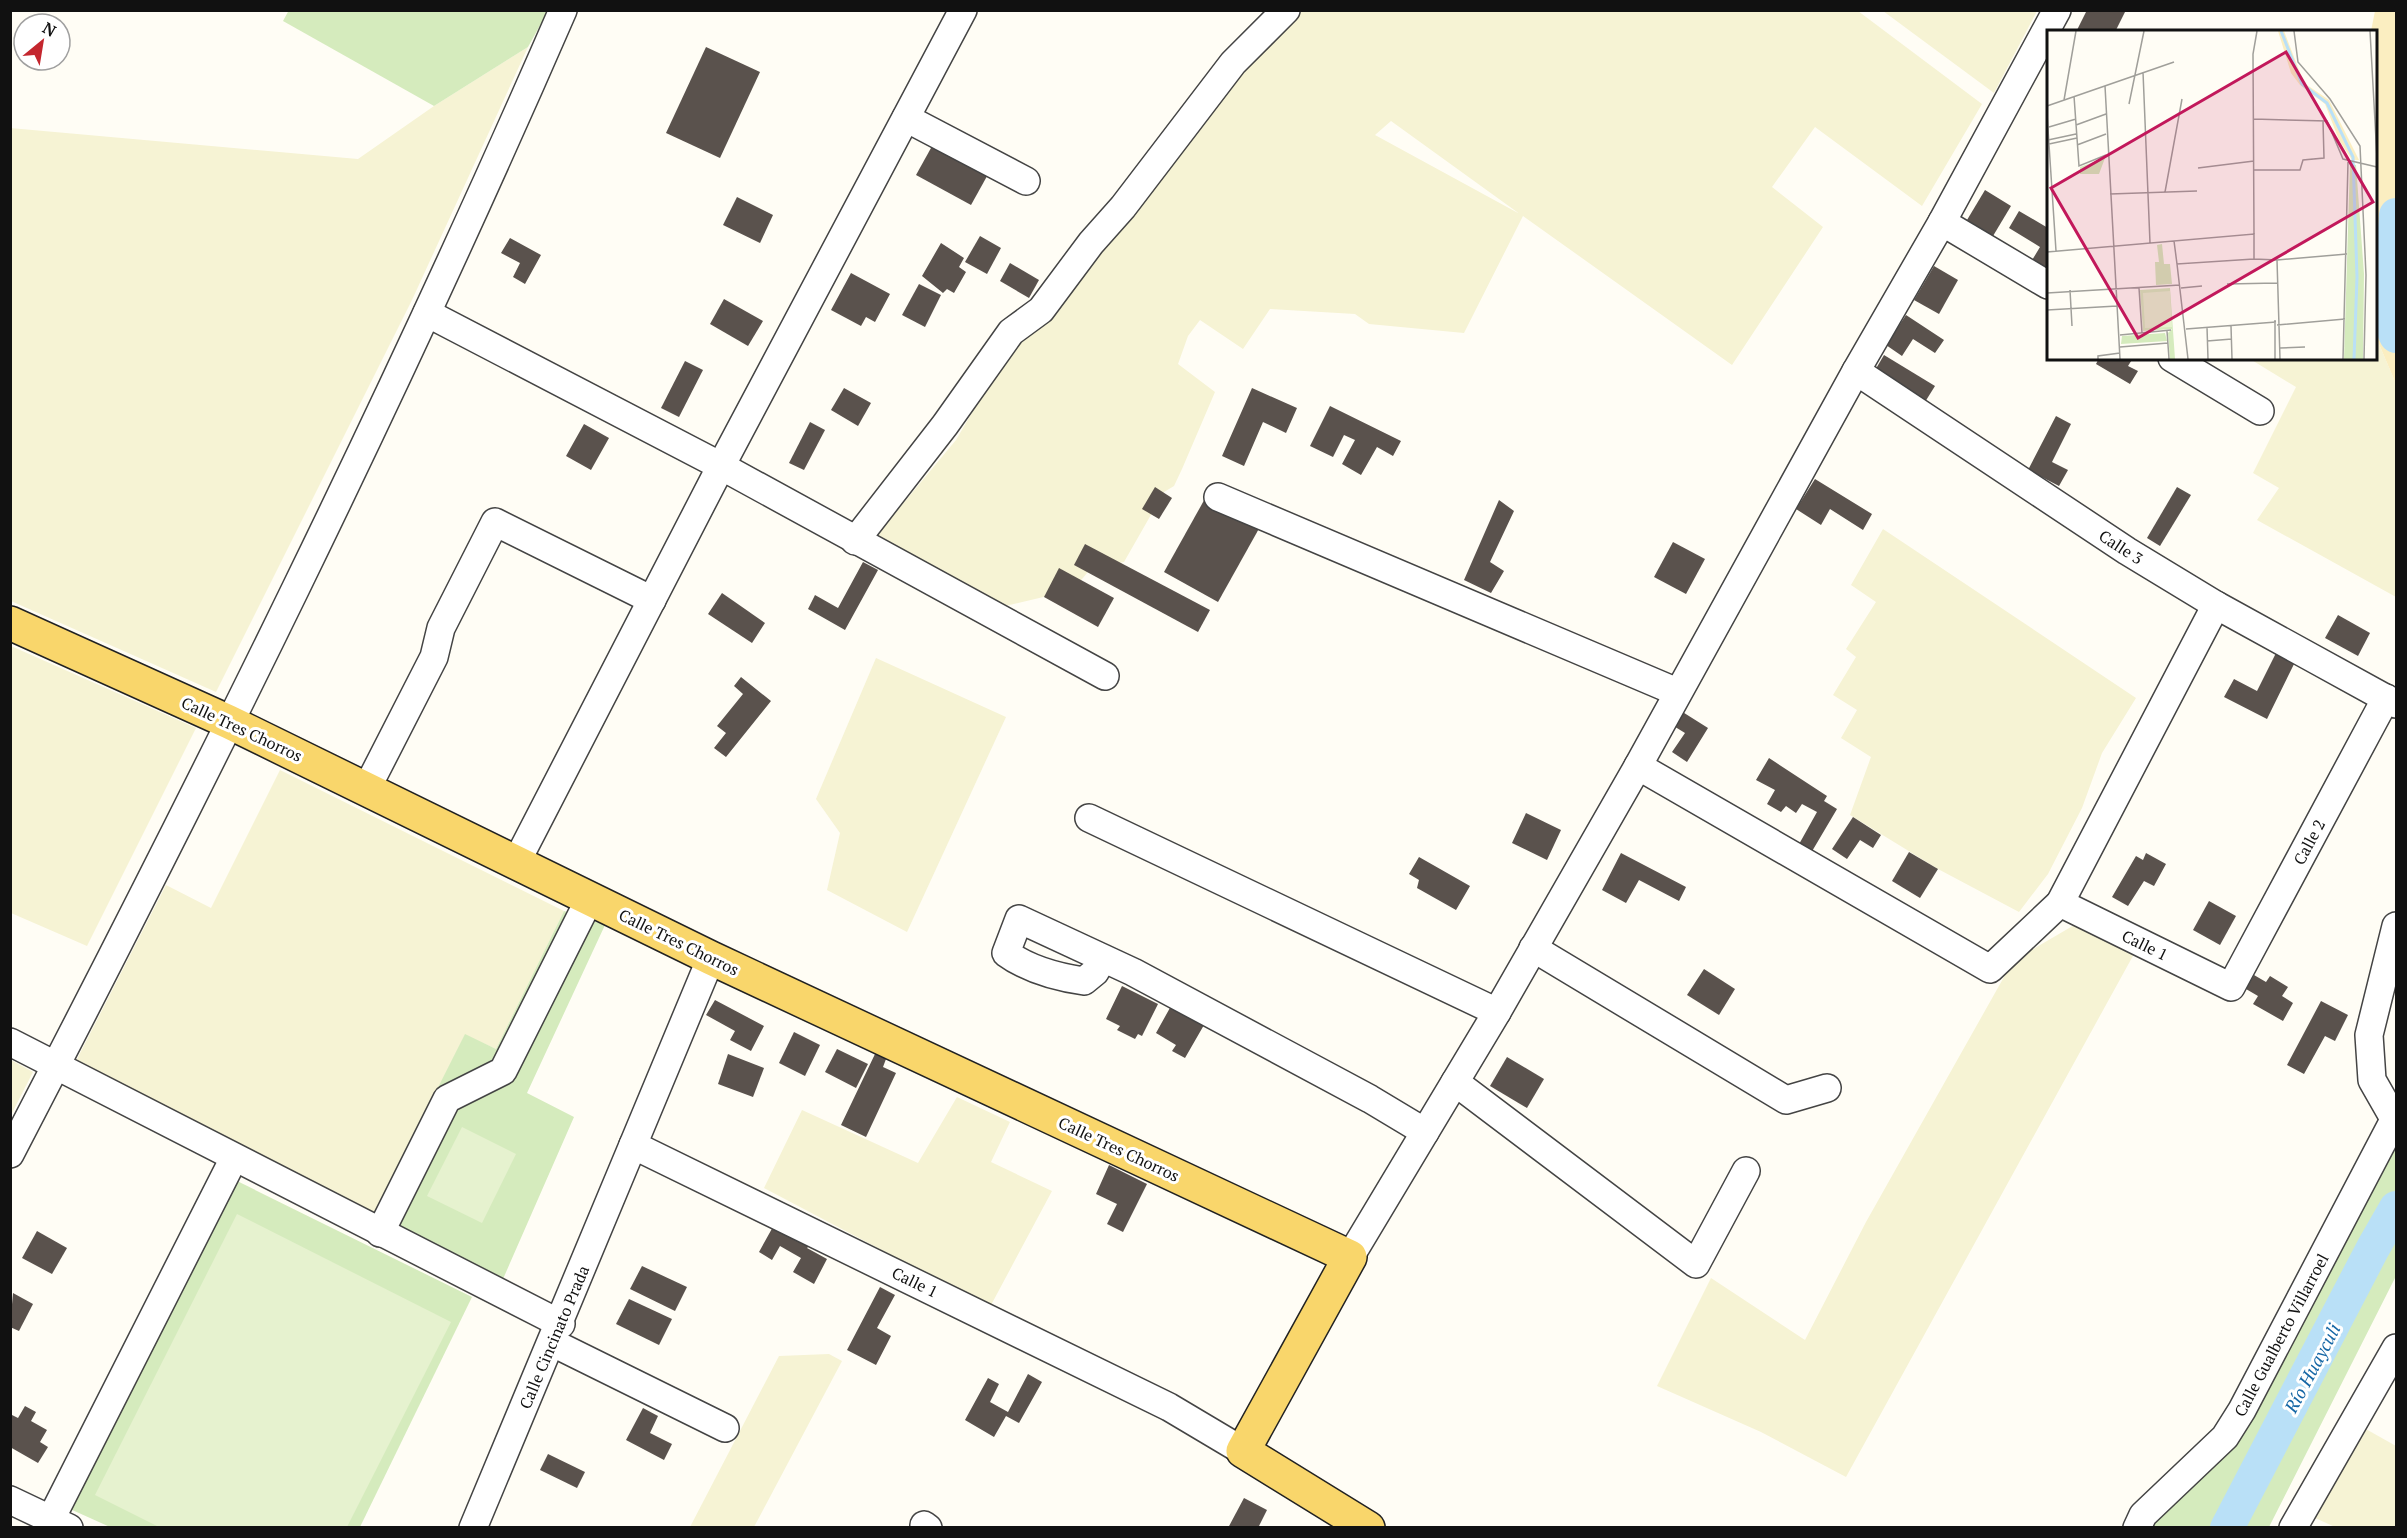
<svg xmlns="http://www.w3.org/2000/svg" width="2407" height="1538" viewBox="0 0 2407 1538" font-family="'PT Serif',serif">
  <rect width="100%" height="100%" fill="#fffdf5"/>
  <!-- farmland -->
  <g fill="#f6f3d4" fill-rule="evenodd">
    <path d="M1302,11H1858L1982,104L1922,206L1815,127L1772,187L1823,227L1732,365L1523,216L1464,333L1369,324L1355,314L1270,309L1243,349L1200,320L1188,336L1178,364L1215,392L1182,469L1174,486L1164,492L1124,562L1092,567L1073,590L1001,607L876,536L956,440L1012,344L1262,49ZM1391,121L1517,212L1518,213L1375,135Z"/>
    <polygon points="1883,11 2037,11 1994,93"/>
    <polygon points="528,47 412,300 216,692 11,601 10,128 358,159 434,106"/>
    <polygon points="2376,337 2396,384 2396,597 2257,520 2279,488 2253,473 2296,387 2250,359 2376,358"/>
    <polygon points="1883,529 2136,698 2102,753 2082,808 2048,874 2019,912 1938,869 1850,815 1871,757 1841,738 1857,710 1833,695 1856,657 1846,649 1876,602 1851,585"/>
    <polygon points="11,646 196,728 87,946 11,913"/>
    <polygon points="876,658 1006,717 907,932 827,890 840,833 816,799"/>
    <polygon points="280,770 564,911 496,1049 465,1035 374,1214 75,1063 166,885 211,908"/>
    <polygon points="2076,924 2134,954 1846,1477 1761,1432 1657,1386 1711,1278 1805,1340 1866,1222 2013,961"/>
    <polygon points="11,1060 33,1072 11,1115"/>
    <polygon points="957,1097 1010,1122 991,1162 1052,1191 990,1307 764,1188 802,1110 918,1163"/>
    <polygon points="829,1354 842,1361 754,1527 690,1527 779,1356"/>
    <polygon points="2364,1428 2396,1446 2396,1527 2335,1527 2313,1517"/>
  </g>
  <!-- green -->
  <g fill="#d5ebbd">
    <polygon points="289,10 548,10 548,11 528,47 434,106 283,21"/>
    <polygon points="564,911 605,925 527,1093 574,1117 503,1279 374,1214 465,1034 496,1049"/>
    <polygon points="2396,1147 2396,1276 2269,1527 2142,1528 2153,1506 2226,1456"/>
    <polygon points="235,1180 472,1297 360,1527 110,1527 70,1509"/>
  </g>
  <!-- sand -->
  <polygon fill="#fbeec1" points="2375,11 2396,11 2396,384 2376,337 2376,32 2371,31"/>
  <!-- pitch -->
  <g fill="#e6f2cf">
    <polygon points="462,1127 516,1154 482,1223 427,1196"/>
    <polygon points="237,1214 451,1322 347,1527 159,1527 95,1495"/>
  </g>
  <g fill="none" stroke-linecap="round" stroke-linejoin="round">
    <!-- river -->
    <g stroke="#b9e0f7" stroke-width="34">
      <polyline points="2396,215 2388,317 2396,336"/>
      <polyline points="2227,1528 2373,1248 2396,1208"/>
    </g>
  </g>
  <!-- building -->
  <g fill="#5a524d">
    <polygon points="2087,10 2126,10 2115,32 2076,32"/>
    <polygon points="706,47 760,72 720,158 666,133"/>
    <polygon points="936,139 991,169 971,205 916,175"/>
    <polygon points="1985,190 2011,206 1993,236 1967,220"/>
    <polygon points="737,197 773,215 760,243 723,225"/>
    <polygon points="2019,211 2048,228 2048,273 2031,262 2040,247 2009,228"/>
    <polygon points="980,236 1001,248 987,274 965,262"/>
    <polygon points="510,238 541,255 525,284 513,277 520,263 501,253"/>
    <polygon points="941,243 964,258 959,267 966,272 954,293 947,289 943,293 922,276"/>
    <polygon points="1010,263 1039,280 1029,298 1000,281"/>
    <polygon points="1934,266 1958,280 1939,314 1914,300"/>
    <polygon points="851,273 890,294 875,322 866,317 861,326 831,310"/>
    <polygon points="919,284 941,295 925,327 902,315"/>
    <polygon points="724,299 763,321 748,346 710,324"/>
    <polygon points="1906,315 1944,340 1935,353 1913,339 1902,356 1886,345"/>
    <polygon points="1884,355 1935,386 1925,402 1874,372"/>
    <polygon points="2099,358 2133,358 2128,366 2138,371 2130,384 2096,364"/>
    <polygon points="685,361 703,370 679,417 661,408"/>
    <polygon points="844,388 871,403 858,426 831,410"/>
    <polygon points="1252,388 1297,408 1286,433 1263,422 1244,466 1222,456"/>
    <polygon points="1330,406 1401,441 1393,456 1377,447 1361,475 1342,464 1355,440 1344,435 1333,457 1310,446"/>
    <polygon points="2056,416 2071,424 2052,462 2068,470 2059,486 2028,470"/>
    <polygon points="810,422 825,430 804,470 789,463"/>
    <polygon points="584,424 609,438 591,470 566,456"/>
    <polygon points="1815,479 1872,514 1863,530 1830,509 1821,525 1796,509"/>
    <polygon points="1155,487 1172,498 1159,519 1142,509"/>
    <polygon points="2177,487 2191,495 2160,546 2147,538"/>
    <polygon points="1207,495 1261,525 1218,602 1164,572"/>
    <polygon points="1499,500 1514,511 1490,562 1504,571 1491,593 1464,580"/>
    <polygon points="1673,542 1705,559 1686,594 1654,577"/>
    <polygon points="1085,544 1210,610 1198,632 1074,565"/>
    <polygon points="863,562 878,570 845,630 808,609 815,595 838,608"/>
    <polygon points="1059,568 1114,598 1098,627 1044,597"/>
    <polygon points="722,593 765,623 752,643 708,614"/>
    <polygon points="2338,615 2370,633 2358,656 2325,638"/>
    <polygon points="2276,653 2295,662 2267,719 2224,697 2234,679 2257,691"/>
    <polygon points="741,677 771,701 726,757 714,748 726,733 717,726 743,694 734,686"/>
    <polygon points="1681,711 1708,728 1687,762 1672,752 1685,733 1672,725"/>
    <polygon points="1769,758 1827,796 1824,801 1837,809 1811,853 1798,846 1817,812 1802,804 1796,813 1786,806 1781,812 1767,804 1775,790 1756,780"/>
    <polygon points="1526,813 1561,830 1547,860 1512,843"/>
    <polygon points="1853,817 1881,835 1873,848 1860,840 1847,859 1832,849"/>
    <polygon points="1909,852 1938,869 1920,898 1892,881"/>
    <polygon points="1621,853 1686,887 1679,901 1639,880 1626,903 1602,890"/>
    <polygon points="2146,853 2166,864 2154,886 2144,881 2128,906 2112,897 2136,856 2143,860"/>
    <polygon points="1419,857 1470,886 1456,910 1417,888 1419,880 1409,874"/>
    <polygon points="2209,901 2236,916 2220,945 2193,930"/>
    <polygon points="1704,969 1735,989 1719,1015 1687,995"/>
    <polygon points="2254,975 2266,982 2270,976 2288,987 2282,996 2293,1003 2283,1021 2253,1004 2258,996 2246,989"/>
    <polygon points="1122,986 1158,1004 1142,1036 1138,1034 1135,1039 1117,1030 1120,1026 1106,1019"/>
    <polygon points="715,1000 764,1026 751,1051 730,1040 735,1031 706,1015"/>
    <polygon points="2321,1001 2348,1015 2335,1041 2325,1036 2304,1074 2287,1065"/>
    <polygon points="1171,1006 1204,1025 1185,1058 1172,1051 1176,1045 1156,1033"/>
    <polygon points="794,1032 820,1045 805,1076 779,1063"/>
    <polygon points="837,1049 868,1064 856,1088 825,1072"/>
    <polygon points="728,1054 764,1068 753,1097 718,1084"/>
    <polygon points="875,1054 886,1059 883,1067 896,1073 866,1137 841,1125"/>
    <polygon points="1507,1057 1544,1079 1527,1108 1490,1086"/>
    <polygon points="1109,1165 1147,1184 1123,1232 1107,1224 1117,1204 1096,1194"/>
    <polygon points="774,1225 810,1245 807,1248 827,1259 814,1284 793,1272 801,1258 780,1246 772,1260 759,1252"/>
    <polygon points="37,1231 67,1248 52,1274 22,1258"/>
    <polygon points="642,1266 687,1287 675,1311 630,1289"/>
    <polygon points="880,1287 895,1295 877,1328 891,1336 876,1365 847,1350"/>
    <polygon points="13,1293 33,1304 19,1331 10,1327"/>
    <polygon points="629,1299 672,1319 659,1345 616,1324"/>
    <polygon points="1028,1374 1042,1382 1019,1423 1006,1416 994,1437 965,1420 988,1378 999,1384 990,1402 1008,1412"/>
    <polygon points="25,1406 36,1412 31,1421 47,1430 40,1442 48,1447 38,1463 10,1447 10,1414 18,1418"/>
    <polygon points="643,1408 658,1416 650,1433 672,1444 664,1460 626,1440"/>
    <polygon points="548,1454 585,1472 577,1488 540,1470"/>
    <polygon points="1244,1498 1267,1510 1258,1528 1228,1528"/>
  </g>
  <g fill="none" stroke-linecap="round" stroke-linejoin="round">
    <defs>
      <g id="minor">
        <polyline points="906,118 1026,181"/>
        <polyline points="1942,222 2048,285"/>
        <polyline points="427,313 721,466 1105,676"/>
        <polyline points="2172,358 2260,411"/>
        <polyline points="1856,371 2127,551 2216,605 2396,704"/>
        <polyline points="1218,497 1677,692"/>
        <polyline points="855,541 945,425 1011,332 1041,310 1091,243 1123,207 1233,63 1286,10"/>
        <polyline points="1638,766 1990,969 2060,903 2216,605"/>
        <polyline points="367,788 434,657 441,628 495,522 652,600"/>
        <polyline points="1089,818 1497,1012"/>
        <polyline points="517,861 721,466 963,10"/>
        <polyline points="2060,903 2231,987 2386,698"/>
        <polyline points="2396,926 2369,1035 2372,1080 2396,1122"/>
        <polyline points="1533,948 1786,1100 1827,1088"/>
        <polyline points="711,958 633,1145 1169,1407 1243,1451"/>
        <path d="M1103,958L1095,972L1084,981C1056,977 1028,969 1006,953L1019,919L1133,972L1370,1099L1425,1132"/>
        <polyline points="10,1042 561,1324"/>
        <polyline points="1455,1082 1696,1264 1746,1171"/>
        <path d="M10,1154C205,779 394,399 563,10"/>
        <polyline points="380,1233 447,1099 503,1071 590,898"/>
        <polyline points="1350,1257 1497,1012 1638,766 1856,371 1942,222 2057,10"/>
        <polyline points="553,1343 725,1428"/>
        <polyline points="10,1500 69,1528"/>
        <polyline points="51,1519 234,1158"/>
        <polyline points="924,1525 928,1528"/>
        <polyline points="473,1528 633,1145"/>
        <polyline points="2137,1528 2143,1515 2225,1437 2242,1410 2394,1120"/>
        <polyline points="2293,1528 2396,1348"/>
      </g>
      <polyline id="major" points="10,623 229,722 711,958 1350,1257 1243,1451 1368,1528"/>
    </defs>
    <!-- minor casing -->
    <use href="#minor" stroke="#444" stroke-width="30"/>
    <!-- major casing -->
    <use href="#major" stroke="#222" stroke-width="36"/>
    <!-- minor -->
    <use href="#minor" stroke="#fff" stroke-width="27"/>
    <!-- major -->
    <use href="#major" stroke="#f9d66b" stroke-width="33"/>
  </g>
  <g text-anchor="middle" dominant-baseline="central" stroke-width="6" stroke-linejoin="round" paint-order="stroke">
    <!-- street labels -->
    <g font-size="16" fill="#111" stroke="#fff">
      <text transform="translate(2121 547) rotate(33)">Calle 3</text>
      <text transform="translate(242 729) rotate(25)">Calle Tres Chorros</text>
      <text transform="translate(2309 842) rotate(-62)">Calle 2</text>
      <text transform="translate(679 942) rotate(26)">Calle Tres Chorros</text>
      <text transform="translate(2145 945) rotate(26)">Calle 1</text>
      <text transform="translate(1119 1149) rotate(25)">Calle Tres Chorros</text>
      <text transform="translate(915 1282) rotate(26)">Calle 1</text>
      <text transform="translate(2281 1335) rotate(-62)">Calle Gualberto Villarroel</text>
      <text transform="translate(554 1337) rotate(-67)">Calle Cincinato Prada</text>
    </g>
    <!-- water labels -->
    <g font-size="18" font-style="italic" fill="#1768a6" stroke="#fff">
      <text transform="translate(2312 1368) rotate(-62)">Río Huayculi</text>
    </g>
  </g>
  <!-- overview -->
  <g transform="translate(2047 30)">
    <rect width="330" height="330" fill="#fffdf5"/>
    <path d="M58,128L52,144H33V137ZM303,134L309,135L317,244L316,329H297ZM115,214L117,234H123L125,254L109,255L108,232H112L110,215ZM123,258L128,329H123L121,303L125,299L96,301L93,260ZM118,303L120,311L74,314L75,306Z" fill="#d5ebbd"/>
    <path d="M231,1H237L257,53L282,70L312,130H305L292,110L278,74L253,55L244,43Z" fill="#fbeec1"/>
    <path d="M123,261L125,297L98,298L96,263Z" fill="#e6f2cf"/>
    <path fill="none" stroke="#b9e0f7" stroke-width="3" d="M234,1L255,54L280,73L306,127L310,247L307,329"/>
    <path fill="none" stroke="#a09f9a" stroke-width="1.5" d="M247,1L251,32L283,69L313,116L319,245L317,329M323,1L330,128M96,42L103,213M58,56L73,329M27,66L32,136L59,125M17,70L29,1M82,74L97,1M0,76L127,32M0,84L9,221M206,89L280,91L296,129L330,137M29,95L59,84M2,97L29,89M1,110L29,104M2,114L30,108M30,115L59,104M151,138L207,131M207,140H253L256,130L277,128L276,91M118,162L135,69M63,164L150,161M207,204L206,24L210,1M127,211L130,234L207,229M0,222L207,204V229L230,230L233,329M230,230L300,224M130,234L141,329M180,254L230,253M92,258L95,303M134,258L155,256M23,260L25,296M0,263L133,255M0,280L70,276M230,295L298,289M184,296L185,329M160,297L161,329M139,299L229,292M120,301L122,329M73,305L124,300M160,311L185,309M73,317L121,313M233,318L258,317M51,329V326L73,323M228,329V290M296,329L301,132"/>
    <path fill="#c2185b" fill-opacity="0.15" stroke="#c2185b" stroke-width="3" d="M239,22L326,172L91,308L4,158Z"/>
    <rect width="330" height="330" fill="none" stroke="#111" stroke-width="3"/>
  </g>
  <!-- border -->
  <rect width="2407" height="1538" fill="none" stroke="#111111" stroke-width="24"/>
  <!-- north arrow -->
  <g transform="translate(42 42) rotate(30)"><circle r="28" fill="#ffffff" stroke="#a0a0a0" stroke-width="1.5"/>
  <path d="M0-4.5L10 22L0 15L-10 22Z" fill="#c4262e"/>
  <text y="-9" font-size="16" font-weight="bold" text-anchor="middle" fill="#111111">N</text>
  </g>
</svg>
